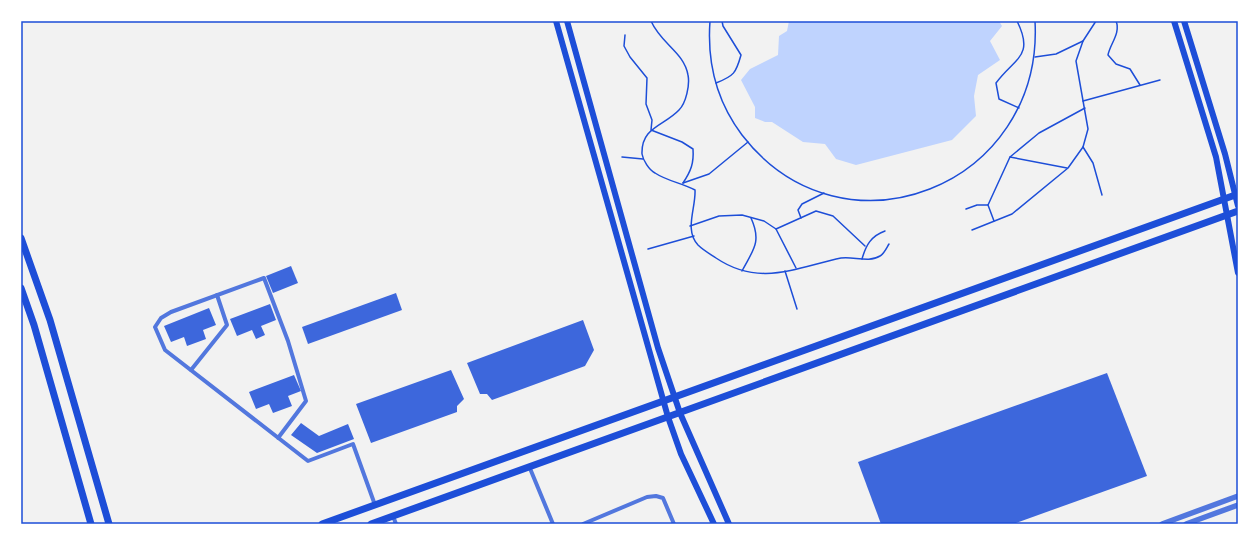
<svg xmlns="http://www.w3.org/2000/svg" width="1259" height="545" viewBox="0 0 1259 545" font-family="Figtree,sans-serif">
  <rect width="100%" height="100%" fill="#f2f2f2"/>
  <!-- water -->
  <polygon fill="#bfd3fe" points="789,21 999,21 1002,26 990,41 1000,60 978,75 974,96 976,116 952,140 856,165 836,159 825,144 803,142 772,122 765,122 755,118 755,107 741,80 750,69 778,55 779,36 787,31"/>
  <!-- building -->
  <g fill="#3d67dc">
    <polygon points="291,266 298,283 273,293 266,276"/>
    <polygon points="396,293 402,310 308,344 302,327"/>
    <polygon points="270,304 276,320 261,326 265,335 256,339 252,330 237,336 230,319"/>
    <polygon points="209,308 216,325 203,330 206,339 187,346 184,337 171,342 164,326"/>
    <polygon points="583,320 594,350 585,366 492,400 487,394 480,394 467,363"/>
    <polygon points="451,370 464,399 457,406 457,412 371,443 356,404"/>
    <polygon points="1107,373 1147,476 1013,524 881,524 858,462"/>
    <polygon points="294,375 301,391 288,396 292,406 273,413 269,404 256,409 249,392"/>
    <polygon points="301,423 319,436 348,424 354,439 317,453 291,435"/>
  </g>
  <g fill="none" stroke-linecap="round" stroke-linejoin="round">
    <!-- path -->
    <g stroke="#1d4ed8" stroke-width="1.5">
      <path d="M651,21C661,44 684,52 688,75C690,85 686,103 679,110C664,126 641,127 642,154C643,160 649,170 655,173C667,181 682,183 695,190C696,208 684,230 698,245C703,250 710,254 716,258C759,287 795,268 841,258C853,256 869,263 880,256C884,254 887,247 889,244"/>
      <path d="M710,21C707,62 717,102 742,135C843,266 1044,186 1035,21"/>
      <path d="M1017,21C1035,57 1014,58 996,83L999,99L1019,108"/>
      <path d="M1116,21C1121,33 1110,44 1108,55L1116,64L1130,69L1140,85"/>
      <path d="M625,35L624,46L630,57L647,78L646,104L652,120L651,130L682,142L693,149C694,163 691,171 683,183"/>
      <polyline points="1035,57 1056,54 1083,41"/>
      <path d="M716,83C734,76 736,73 741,55L723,26L722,21"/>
      <polyline points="1083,101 1160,80"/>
      <polyline points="1083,147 1093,163 1102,195"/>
      <polyline points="622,157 643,159"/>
      <polyline points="1010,157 1067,168"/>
      <polyline points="683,183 709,174 748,142"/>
      <polyline points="988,205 994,221"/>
      <polyline points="966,209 977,205 988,205 1010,157 1039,133 1085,108"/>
      <polyline points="801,218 798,210 802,204 824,193"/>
      <polyline points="690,226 719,216 742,215 764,221 776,229 796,268"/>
      <polyline points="776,229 816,211 833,216 865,246"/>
      <polyline points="972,230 1012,214 1068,168 1083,147 1088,129 1076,61 1083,41 1096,21"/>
      <polyline points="648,249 694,236"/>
      <path d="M862,259C866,245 871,236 885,231"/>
      <path d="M742,271C753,250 762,242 751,218"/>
      <polyline points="785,271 797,309"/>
    </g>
    <!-- minor -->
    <g stroke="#5277de" stroke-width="4">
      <polyline points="191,370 227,325 217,295"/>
      <polyline points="278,438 306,401 288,341 264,278 171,312 161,318 155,327 165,350 308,461 353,444 375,505"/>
      <polyline points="529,466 553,524"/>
      <polyline points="393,516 396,524"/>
      <polyline points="583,524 647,497 656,496 663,498 674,524"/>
    </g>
    <!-- tertiary -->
    <g stroke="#5277de" stroke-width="5.5">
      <polyline points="1162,524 1238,496"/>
      <polyline points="1186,524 1238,505"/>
    </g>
    <!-- secondary -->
    <g stroke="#1d4ed8" stroke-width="6">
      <polyline points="556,21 668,417 681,454 714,524"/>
      <polyline points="567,21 658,348 680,413 729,524"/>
      <polyline points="1174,21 1216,157 1238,273"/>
      <polyline points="1184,21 1225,154 1238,206"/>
    </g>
    <!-- primary -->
    <g stroke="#1d4ed8" stroke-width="7">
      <polyline points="322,524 1238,194"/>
      <polyline points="371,524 1238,211"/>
    </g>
    <!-- trunk -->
    <g stroke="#1d4ed8" stroke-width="7">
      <polyline points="21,238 50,320 109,524"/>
      <polyline points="21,288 34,325 91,524"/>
    </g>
  </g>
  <!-- border -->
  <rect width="1259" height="545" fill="none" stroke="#ffffff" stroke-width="44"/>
  <rect x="22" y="22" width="1215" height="501" fill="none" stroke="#1d4ed8" stroke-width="1.5"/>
</svg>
